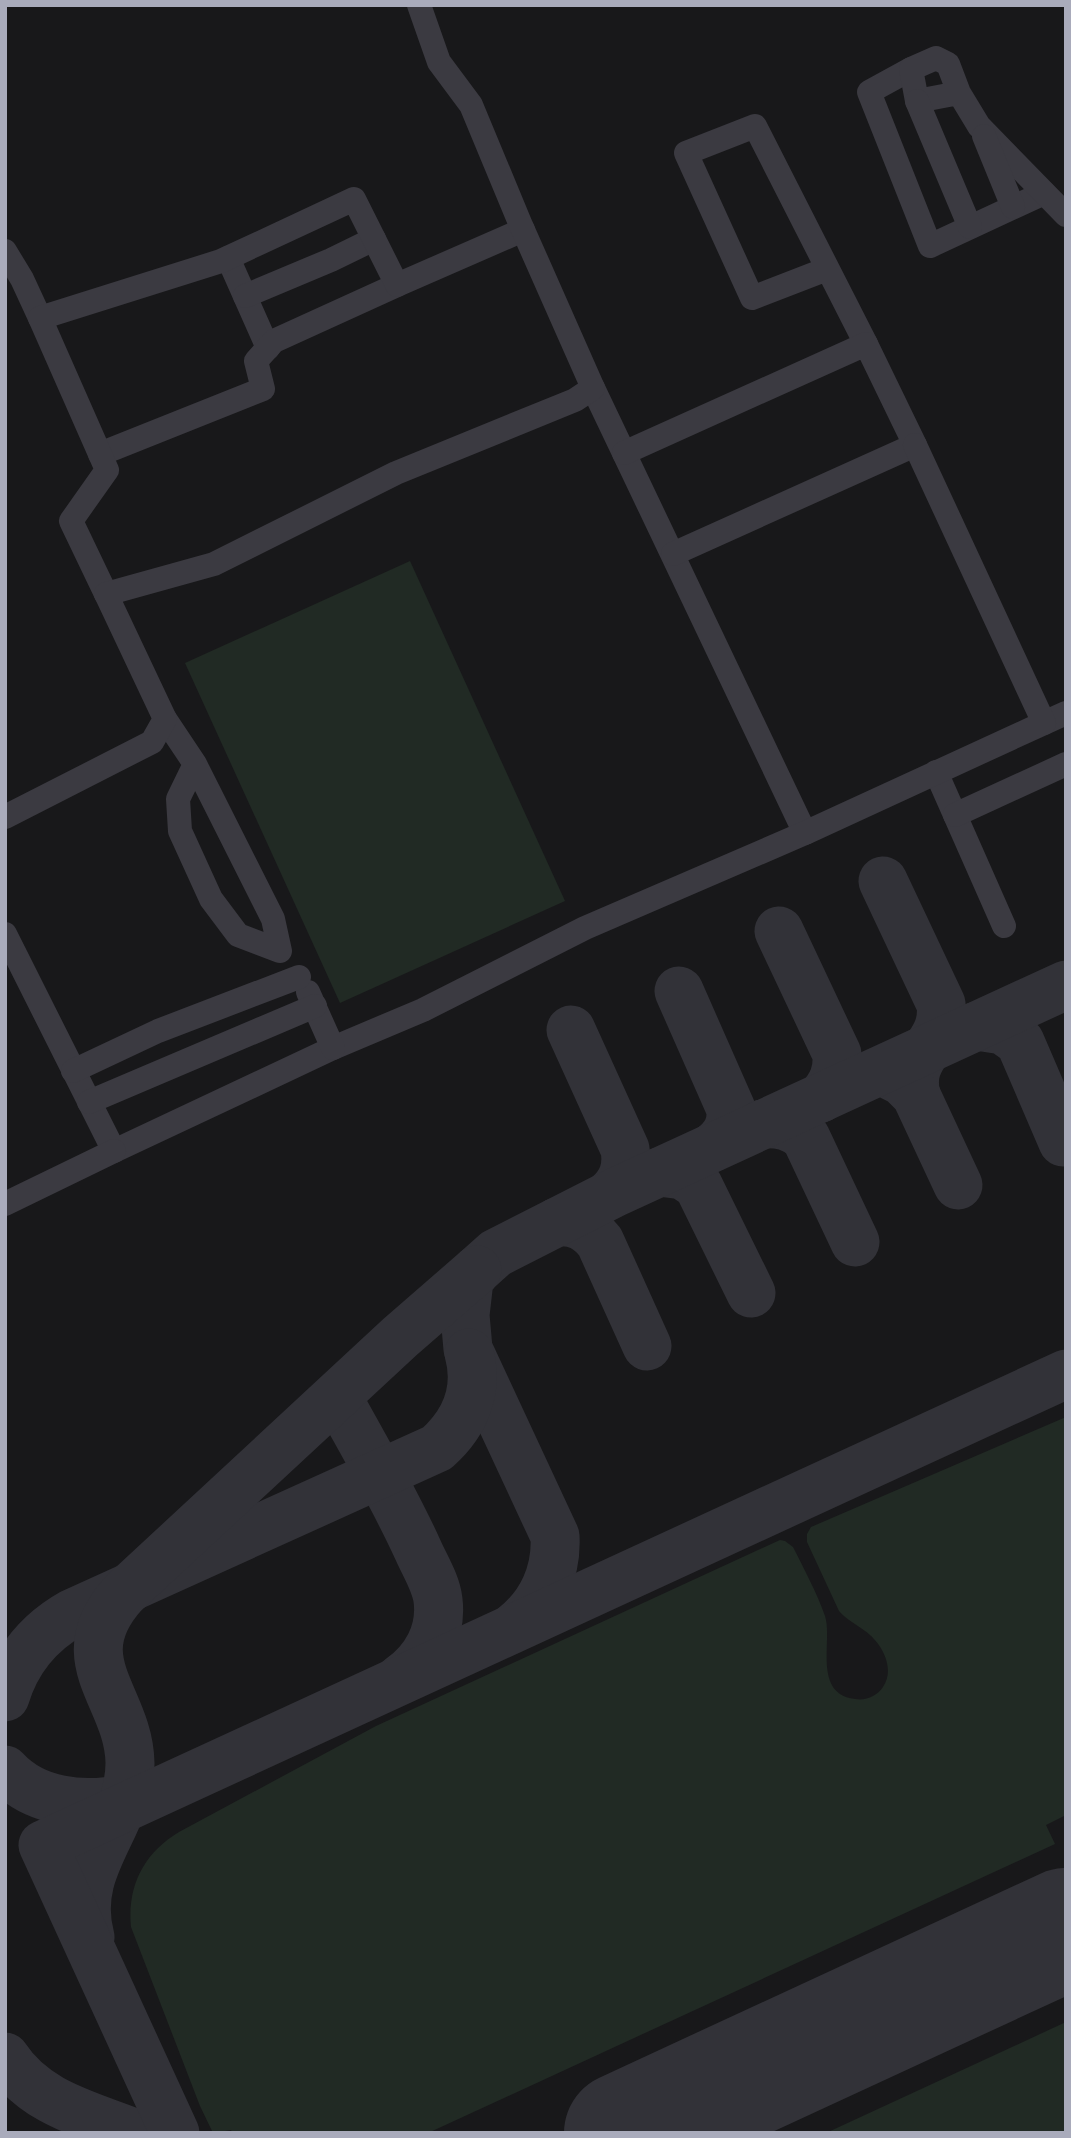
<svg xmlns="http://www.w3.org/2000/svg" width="1071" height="2138" viewBox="0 0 1071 2138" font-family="Helvetica,sans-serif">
  <rect width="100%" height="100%" fill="#18181a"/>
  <!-- green -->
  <g fill="#212a24">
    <polygon points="410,561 565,901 340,1003 185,663"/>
    <path d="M1066,1417V1815L1046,1825L1055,1844L428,2133H233L231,2130L213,2133L200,2106L131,1927C127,1886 144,1853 179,1832L376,1726L780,1540L785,1541L793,1547C804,1569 817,1593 825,1616C833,1640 812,1694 855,1699C866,1701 877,1696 883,1687C896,1668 881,1642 865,1631C856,1624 847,1620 839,1611L807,1542V1534L811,1527Z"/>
    <polygon points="1066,2022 1066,2133 826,2133"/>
  </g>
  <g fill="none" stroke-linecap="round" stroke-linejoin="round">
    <!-- taxiway -->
    <g stroke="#323238" stroke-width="49">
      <path d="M883,881L941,1004C946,1046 906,1053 916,1095"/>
      <path d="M779,931L837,1054C838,1072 833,1084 821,1098"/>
      <path d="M679,991L731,1109C732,1126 726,1137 713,1147"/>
      <polyline points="977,1026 1003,1030 1020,1042 1063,1142"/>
      <path d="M571,1030L625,1149C628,1168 623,1182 609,1195"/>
      <polyline points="892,1076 902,1081 916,1095 958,1185"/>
      <path d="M762,1124C780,1123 793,1126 806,1138L855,1242"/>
      <polyline points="659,1172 683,1175 698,1185 751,1293"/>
      <path d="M557,1222C576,1220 589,1228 600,1242L647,1346"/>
      <path d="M337,1397C365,1448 394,1497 418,1550C425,1566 436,1583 438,1600C442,1632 426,1661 400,1679"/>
      <path d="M514,1627C542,1605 557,1572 555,1536L468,1349L465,1315L469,1280L477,1270L496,1253L616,1192L1066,985"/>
      <path d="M5,1697C16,1660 39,1632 73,1613L437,1448C465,1423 479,1390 469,1353"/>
      <path d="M5,1770C35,1803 83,1807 124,1799"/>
      <path d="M90,1937C71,1865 130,1828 130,1763C129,1696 64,1661 123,1594L400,1337L477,1270"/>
      <path d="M5,2057C35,2103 86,2114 134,2133"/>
      <polyline points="175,2133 43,1845 1066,1374"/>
    </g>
    <!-- runway -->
    <polyline stroke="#323238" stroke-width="122" points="625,2133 1066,1929"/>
    <!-- minor -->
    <g stroke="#3b3a41" stroke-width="24">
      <polyline points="911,69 869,92 930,246 1044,193"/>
      <polyline points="959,93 917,101 911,69 936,58 948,64 959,93 979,126 1066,215"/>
      <polyline points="917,101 970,227"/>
      <polyline points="984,136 1013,207"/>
      <polyline points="5,251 22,279 40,318"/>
      <polyline points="228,258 268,348"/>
      <polyline points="827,269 752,298 686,153 755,126 866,344"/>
      <polyline points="245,296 331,260 374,239"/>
      <polyline points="593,388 805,833"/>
      <polyline points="624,453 866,344 915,445 673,554"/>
      <polyline points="100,454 263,389 256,361 274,341 397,285"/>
      <polyline points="106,594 71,521 107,470 40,318 221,261 354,199 397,285 523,230"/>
      <polyline points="165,719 195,764 178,799 180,831 211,899 238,935 280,951 273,919 195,764"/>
      <polyline points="1044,723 1066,713"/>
      <polyline points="936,772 1004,926"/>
      <polyline points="955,815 1066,764"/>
      <polyline points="5,817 152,742 165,719 106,594 214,564 396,473 575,400 593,388 520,223 471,105 439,62 419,5"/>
      <polyline points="5,934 114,1151 333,1048 423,1010 585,928 805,833 1044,723 915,445"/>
      <polyline points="308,992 333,1048"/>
      <polyline points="73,1071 158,1031 299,977"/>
      <polyline points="89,1102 315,1006"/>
      <polyline points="5,1204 114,1151"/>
    </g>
  </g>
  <!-- border -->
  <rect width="1071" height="2138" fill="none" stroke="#a9abbb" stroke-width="14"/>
</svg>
